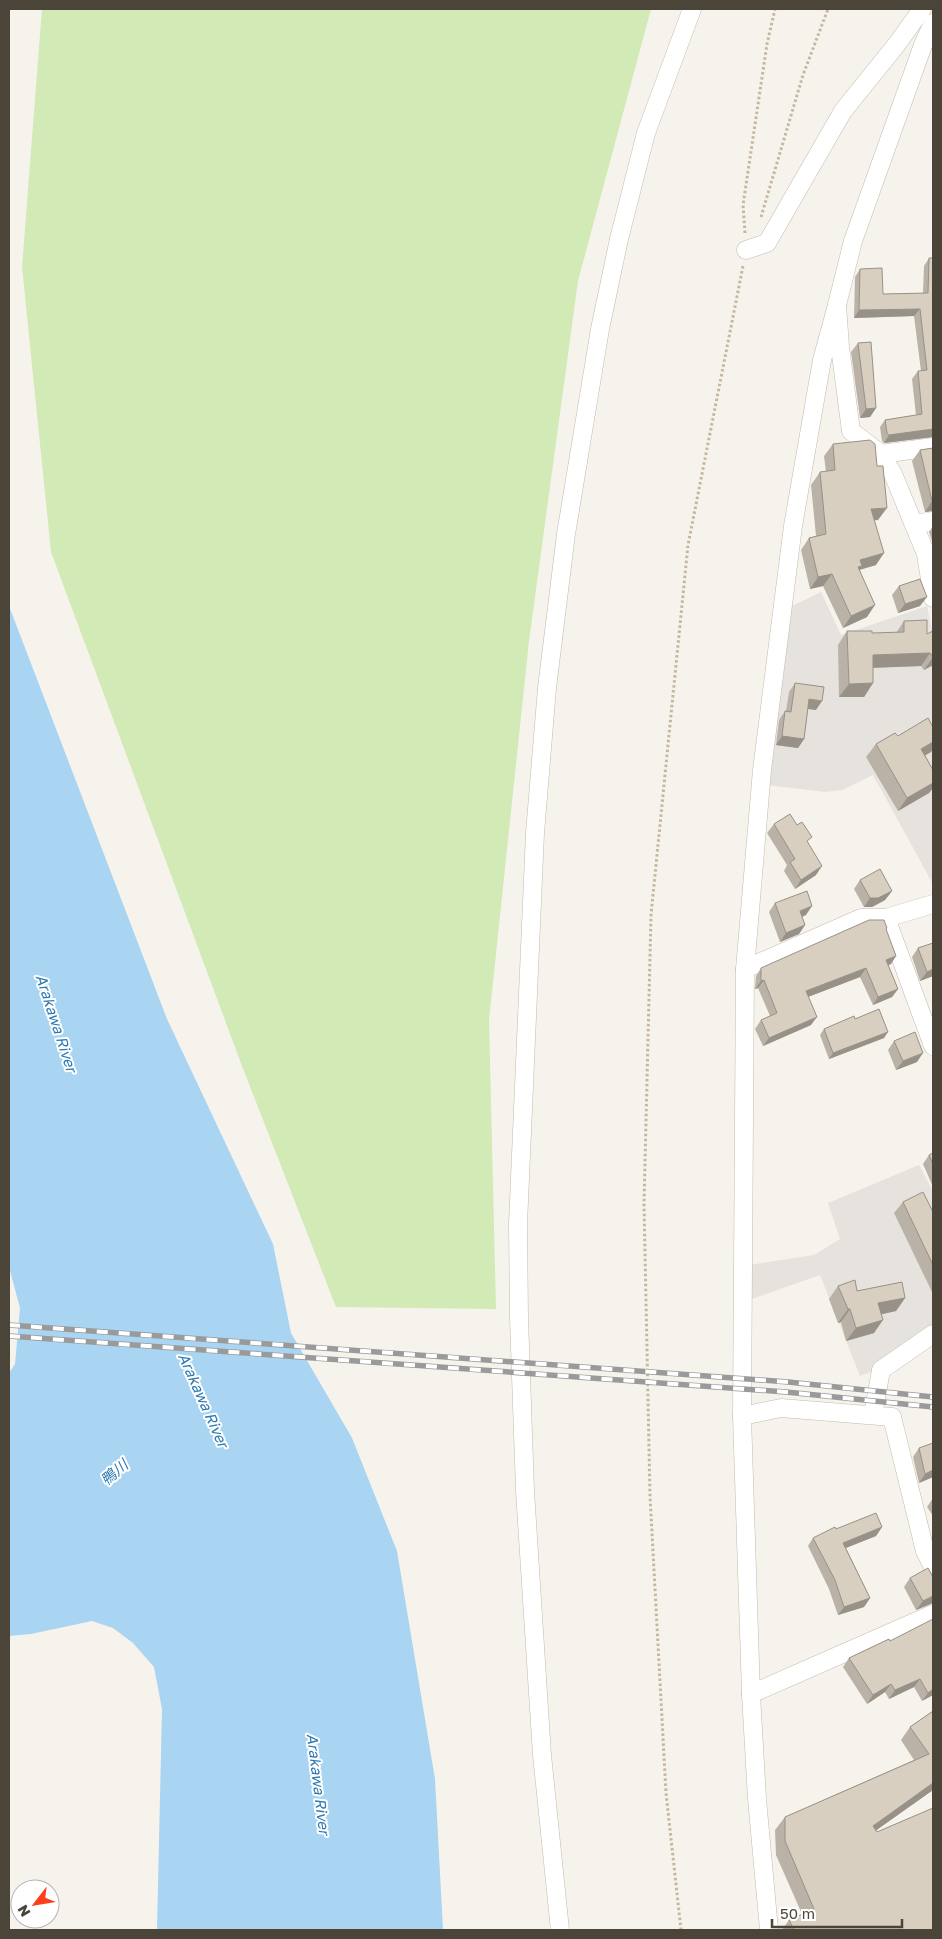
<svg xmlns="http://www.w3.org/2000/svg" width="942" height="1939" viewBox="0 0 942 1939" font-family="'Golos Text','Noto Sans JP',sans-serif">
  <rect width="100%" height="100%" fill="#f6f3ec"/>
  <!-- industrial -->
  <g fill="#e6e2dd">
    <polygon points="821,592 841,635 927,606 933,637 933,884 873,775 842,790 825,792 766,785 790,607"/>
    <polygon points="919,1165 933,1191 933,1328 871,1372 860,1376 820,1275 749,1300 749,1265 814,1255 840,1239 828,1203"/>
  </g>
  <!-- green -->
  <polygon fill="#d2eab5" points="42,9 651,9 578,281 529,641 489,1020 496,1309 336,1307 242,1066 51,552 22,267"/>
  <!-- water -->
  <polygon fill="#a9d4f2" points="9,606 167,1019 273,1244 291,1333 352,1438 397,1551 435,1779 443,1930 157,1930 162,1709 154,1667 133,1643 113,1628 92,1621 31,1634 9,1636 9,1373 15,1364 20,1308 9,1267"/>
  <g fill="none" stroke-linecap="round" stroke-linejoin="round">
    <defs>
      <g id="street">
        <polyline points="933,23 923,45 853,241 837,305 840,347 851,431 881,454 893,474 926,554 933,598"/>
        <polyline points="746,250 767,243 843,111 897,44 922,9"/>
        <polyline points="881,454 933,447"/>
        <polyline points="915,524 933,521"/>
        <polyline points="886,918 933,1046"/>
        <polyline points="745,969 861,918 886,918 933,904"/>
        <polyline points="873,1415 881,1370 933,1334"/>
        <polyline points="742,1416 781,1408 892,1417 925,1551 933,1567"/>
        <polyline points="751,1694 933,1614"/>
        <polyline points="560,1930 542,1755 525,1491 519,1318 518,1224 535,833 547,688 566,534 600,329 619,239 646,133 692,9"/>
        <polyline points="769,1930 757,1799 751,1694 742,1416 745,969 762,770 793,526 822,360 837,305"/>
      </g>
    </defs>
    <!-- street casing -->
    <use href="#street" stroke="#c2bbae" stroke-width="19"/>
    <!-- path -->
    <g stroke="#c4b79f" stroke-width="3" stroke-dasharray="2.5 2.5" stroke-linecap="butt">
      <polyline points="761,217 803,75 828,9"/>
      <polyline points="745,233 743,205 767,44 775,9"/>
      <polyline points="681,1930 666,1793 650,1496 644,1204 651,915 688,545 743,266"/>
    </g>
    <!-- street -->
    <use href="#street" stroke="#fff" stroke-width="18"/>
    <defs>
      <g id="rail">
        <polyline points="9,1325 788,1382 933,1397"/>
        <polyline points="9,1336 786,1392 933,1407"/>
      </g>
    </defs>
    <!-- rail casing -->
    <use href="#rail" stroke="#9a9a9a" stroke-width="5.5"/>
    <!-- rail -->
    <use href="#rail" stroke="#fff" stroke-width="4" stroke-dasharray="11" stroke-linecap="butt"/>
  </g>
  <!-- wall -->
  <g fill="#bab2a6">
    <polygon points="929,258 933,258 933,437 884,443 882,441 880,427 885,420 916,415 912,379 918,371 921,371 914,316 854,318 855,277 860,269 883,294 923,293 924,266"/>
    <polygon points="858,343 876,408 870,417 860,418 851,352"/>
    <polygon points="833,444 878,520 874,520 876,565 860,570 867,617 843,628 823,586 810,589 801,550 809,538 816,536 811,485 820,472 826,472 824,456"/>
    <polygon points="933,448 933,511 925,512 912,461 920,450"/>
    <polygon points="933,526 933,544 929,532"/>
    <polygon points="899,586 920,606 898,613 892,595"/>
    <polygon points="904,621 927,634 933,631 933,665 924,670 921,666 873,668 873,683 864,697 839,697 838,645 847,631 872,633 896,633"/>
    <polygon points="795,683 816,710 808,709 804,739 798,748 776,745 779,720 785,711 786,711 789,692"/>
    <polygon points="933,727 933,748 931,752 925,755 933,770 933,788 929,793 898,811 866,757 876,744 898,736"/>
    <polygon points="774,824 808,843 816,875 795,889 784,871 787,865 767,833"/>
    <polygon points="860,880 892,891 885,900 872,907 864,907 854,889"/>
    <polygon points="775,903 806,915 802,917 805,925 799,934 780,942 769,912"/>
    <polygon points="887,928 886,930 891,964 888,965 898,989 892,997 873,1005 860,977 808,997 811,1025 763,1046 755,1029 761,1020 770,1016 758,988 755,989 756,976 761,968"/>
    <polygon points="933,943 933,976 920,981 912,957 918,948"/>
    <polygon points="855,1019 884,1038 829,1059 820,1035 824,1029"/>
    <polygon points="894,1041 917,1062 896,1070 888,1050"/>
    <polygon points="933,1153 933,1187 923,1164 929,1155"/>
    <polygon points="903,1202 933,1212 933,1294 894,1213"/>
    <polygon points="838,1286 857,1291 905,1298 896,1311 882,1314 874,1333 846,1341 841,1322 838,1323 829,1299"/>
    <polygon points="919,1448 933,1477 919,1483 913,1457"/>
    <polygon points="933,1498 933,1516 927,1507"/>
    <polygon points="882,1527 876,1536 846,1548 870,1598 864,1607 838,1615 829,1589 808,1546 813,1538 836,1529"/>
    <polygon points="933,1577 933,1603 916,1610 904,1587 910,1578"/>
    <polygon points="889,1639 933,1695 922,1701 914,1687 889,1699 885,1692 867,1704 843,1667 849,1658"/>
    <polygon points="933,1711 933,1790 876,1830 933,1930 782,1930 789,1920 802,1914 776,1855 775,1830 785,1817 914,1760 901,1740 910,1727"/>
  </g>
  <!-- shaded-wall -->
  <g fill="#979187">
    <polygon points="920,309 914,316 854,318 859,310"/>
    <polygon points="876,408 870,417 860,418 866,409"/>
    <polygon points="933,429 933,437 884,443 889,435"/>
    <polygon points="932,501 933,501 933,511 925,512"/>
    <polygon points="887,508 878,520 862,522 871,509"/>
    <polygon points="884,553 876,565 858,570 853,578 860,560"/>
    <polygon points="832,574 823,586 810,589 818,577"/>
    <polygon points="927,597 920,606 898,613 905,604"/>
    <polygon points="875,605 867,617 843,628 851,616"/>
    <polygon points="930,653 921,666 863,668 873,655"/>
    <polygon points="933,657 933,665 924,670"/>
    <polygon points="873,683 864,697 839,697 849,684"/>
    <polygon points="809,699 822,701 816,710 803,708"/>
    <polygon points="782,736 804,739 798,748 776,745"/>
    <polygon points="933,742 933,748 931,752 912,763 921,749"/>
    <polygon points="933,783 933,788 929,793 898,811 907,798"/>
    <polygon points="822,866 816,875 795,889 801,880"/>
    <polygon points="892,891 885,900 872,907 864,907 870,898"/>
    <polygon points="812,906 806,915 793,920 800,911"/>
    <polygon points="805,925 799,934 780,942 786,933"/>
    <polygon points="896,956 891,964 880,968 886,960"/>
    <polygon points="866,968 860,977 800,1000 806,991"/>
    <polygon points="933,969 933,976 920,981 927,972"/>
    <polygon points="764,980 758,988 755,989 761,981"/>
    <polygon points="898,989 892,997 873,1005 878,997"/>
    <polygon points="817,1017 811,1025 763,1046 769,1038"/>
    <polygon points="888,1032 884,1038 829,1059 833,1053"/>
    <polygon points="923,1053 917,1062 896,1070 903,1061"/>
    <polygon points="905,1298 896,1311 869,1317 878,1303"/>
    <polygon points="848,1309 850,1309 841,1322 838,1323"/>
    <polygon points="883,1320 874,1333 846,1341 856,1328"/>
    <polygon points="933,1470 933,1477 919,1483 925,1474"/>
    <polygon points="882,1527 876,1536 838,1551 843,1543"/>
    <polygon points="933,1596 933,1603 916,1610 923,1601"/>
    <polygon points="870,1598 864,1607 838,1615 844,1607"/>
    <polygon points="920,1679 914,1687 889,1699 895,1690"/>
    <polygon points="891,1684 885,1692 867,1704 873,1695"/>
    <polygon points="933,1689 933,1695 922,1701 928,1693"/>
    <polygon points="933,1783 933,1790 864,1839 873,1826"/>
  </g>
  <!-- building -->
  <g fill="#d8cfc1" stroke="#979187">
    <polygon points="929,258 933,258 933,429 889,435 887,433 885,420 922,414 918,371 927,370 920,309 859,310 860,269 882,268 883,294 928,293"/>
    <polygon points="871,342 876,408 866,409 858,343"/>
    <polygon points="870,440 875,444 877,466 883,466 887,508 871,509 884,553 860,560 862,566 858,567 875,605 851,616 832,574 818,577 809,538 826,534 820,472 835,470 833,444"/>
    <polygon points="933,448 933,501 932,501 920,450"/>
    <polygon points="920,579 927,597 905,604 899,586"/>
    <polygon points="927,620 927,634 933,631 933,657 930,653 873,655 873,683 849,684 847,631 872,631 872,633 904,632 904,621"/>
    <polygon points="795,683 824,687 822,701 809,699 804,739 782,736 785,711 791,712"/>
    <polygon points="928,718 933,727 933,742 921,749 933,770 933,783 907,798 876,744 895,733 898,736"/>
    <polygon points="790,814 797,825 802,822 812,837 807,841 822,866 801,880 790,862 795,859 774,824"/>
    <polygon points="880,869 892,891 878,898 870,898 860,880"/>
    <polygon points="807,891 812,906 800,911 805,925 786,933 775,903"/>
    <polygon points="869,920 884,920 887,928 886,929 896,956 886,960 898,989 878,997 866,968 806,991 817,1017 769,1038 761,1020 777,1013 764,980 761,981 761,968"/>
    <polygon points="933,943 933,969 927,972 918,948"/>
    <polygon points="879,1009 888,1032 833,1053 824,1029 854,1016 855,1019"/>
    <polygon points="915,1032 923,1053 903,1061 894,1041"/>
    <polygon points="933,1153 933,1164 929,1155"/>
    <polygon points="923,1192 933,1212 933,1265 903,1202"/>
    <polygon points="855,1280 857,1291 902,1282 905,1298 878,1303 883,1320 856,1328 850,1309 848,1309 838,1286"/>
    <polygon points="933,1443 933,1470 925,1474 919,1448"/>
    <polygon points="876,1513 882,1527 843,1543 870,1598 844,1607 835,1580 813,1538 835,1527 836,1529"/>
    <polygon points="928,1568 933,1577 933,1596 923,1601 910,1578"/>
    <polygon points="933,1619 933,1689 928,1693 920,1679 895,1690 891,1684 873,1695 849,1658 889,1639 890,1641"/>
    <polygon points="933,1711 933,1783 873,1826 877,1832 933,1808 933,1930 794,1930 789,1920 814,1909 785,1841 785,1817 929,1754 910,1727"/>
  </g>
  <g text-anchor="middle" dominant-baseline="central" stroke-width="4" stroke-linejoin="round" paint-order="stroke">
    <!-- water labels -->
    <g font-size="15" font-style="italic" fill="#2e7ab2" stroke="#fff">
      <text transform="translate(57 1023) rotate(72)">Arakawa River</text>
      <text transform="translate(204 1400) rotate(66)">Arakawa River</text>
      <text transform="translate(114 1472) rotate(-40)">鴨川</text>
      <text transform="translate(319 1784) rotate(83)">Arakawa River</text>
    </g>
  </g>
  <!-- border -->
  <rect width="942" height="1939" fill="none" stroke="#4b4439" stroke-width="20"/>
  <!-- north arrow -->
  <g transform="translate(35 1904) rotate(239)"><circle r="24" fill="#ffffff" stroke="#b7b4b0"/>
  <path d="M0-4L9 19L0 12L-9 19Z" fill="#fc3f1d"/>
  <text y="-8" font-size="14" font-weight="bold" text-anchor="middle" fill="#4b4439">N</text>
  </g>
  <!-- scale -->
  <path d="M772 1919v8h130v-8" fill="none" stroke="#4b4439" stroke-width="2.5"/>
  <text x="780" y="1919" font-size="15" fill="#4b4439" stroke="#ffffff" stroke-width="4" paint-order="stroke">50 m</text>
</svg>
